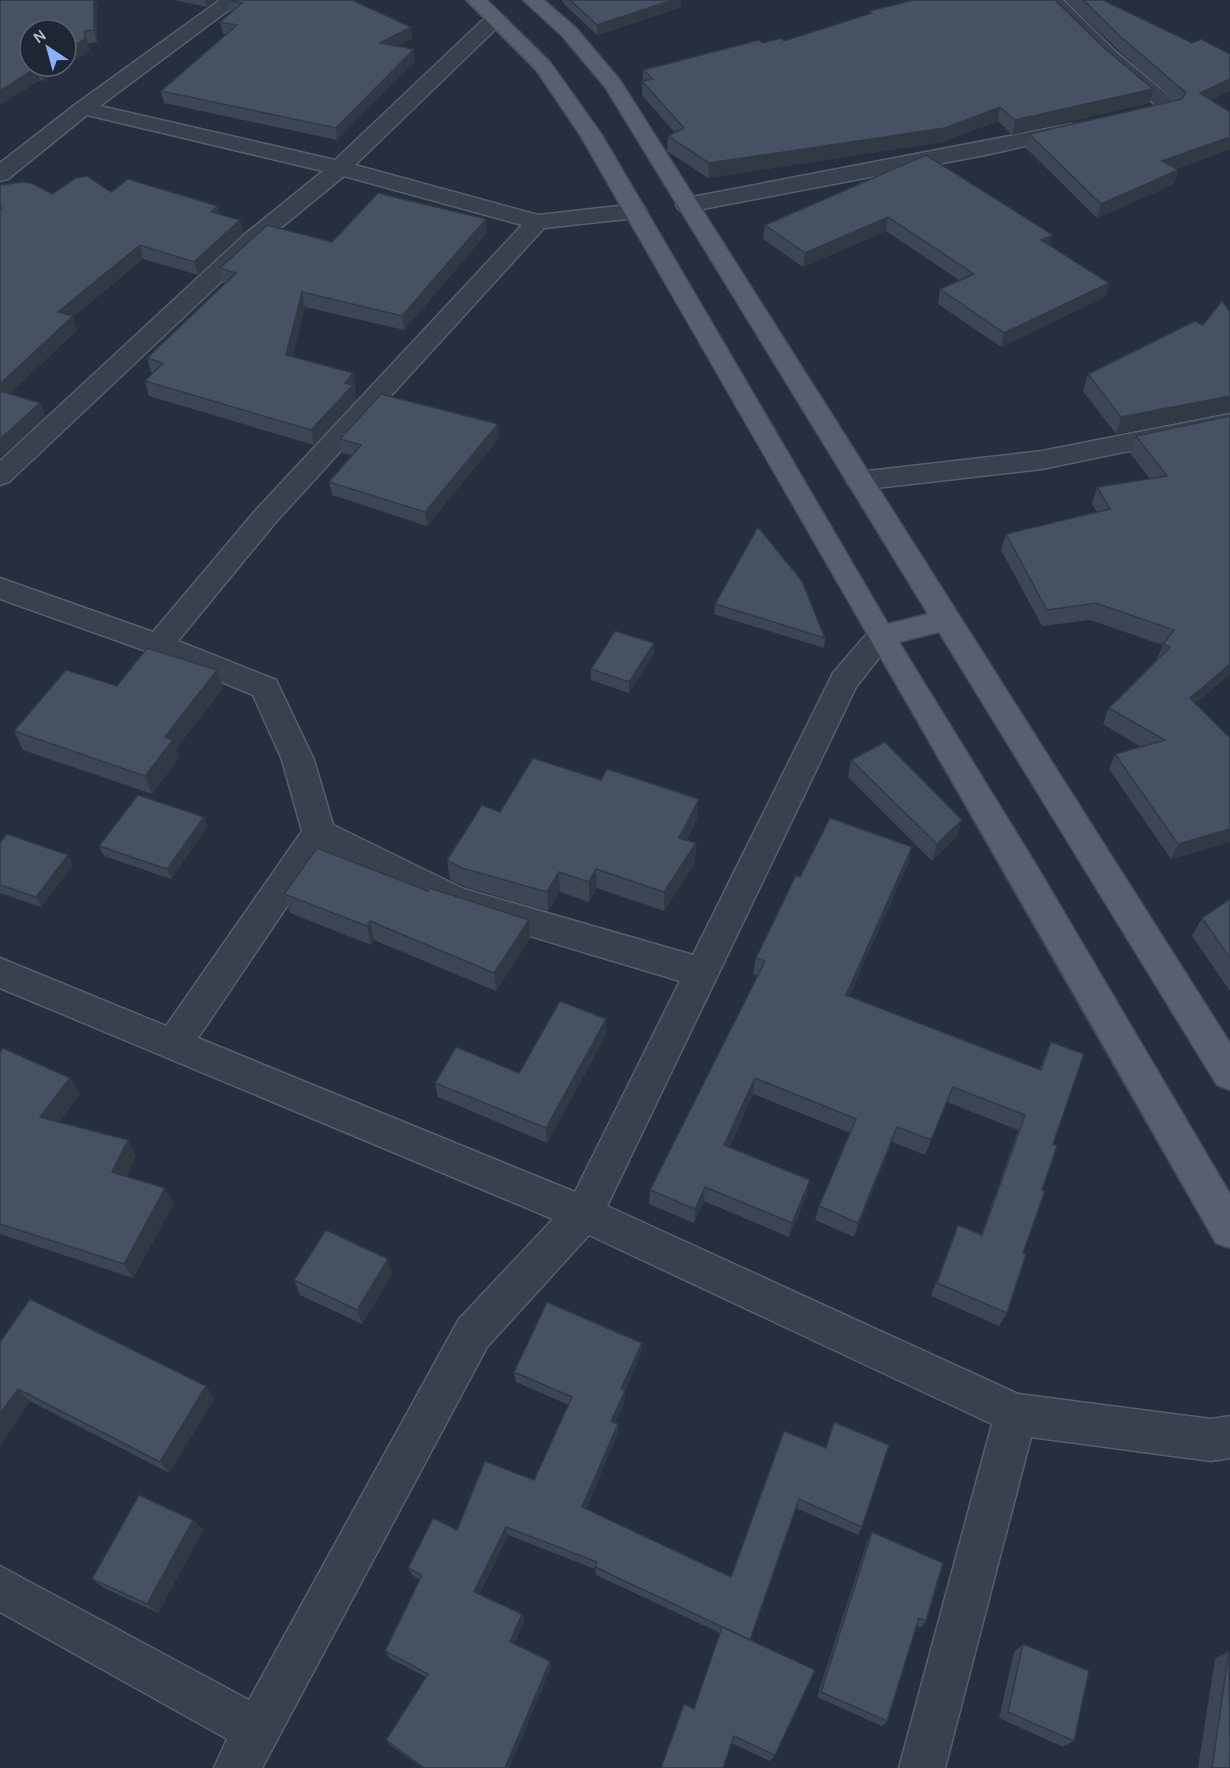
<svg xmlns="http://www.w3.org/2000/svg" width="1230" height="1768" viewBox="0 0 1230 1768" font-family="Karla,sans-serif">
  <rect width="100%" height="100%" fill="#252f3f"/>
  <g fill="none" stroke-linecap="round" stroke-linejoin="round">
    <defs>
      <g id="minor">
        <path d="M220,0H242L100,106L335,160L489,14L496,12L506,18L503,22L355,165L538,215L636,204L644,206L647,211L644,216L636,218L544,228L275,523L178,641L276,680L314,760L333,825L464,889L693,955L833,673L871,629L881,626L891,629L896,636L856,687L607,1206L1018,1394L1211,1419L1230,1416V1458L1211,1461L1031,1437L945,1768H899L992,1424L589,1235L487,1347L262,1768H214L227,1739L0,1612V1566L249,1700L459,1319L553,1219L0,988V958L166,1026L302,831L282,760L253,695L149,652L0,599V578L153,632L255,511L522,225L344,176L260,245L9,482L0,485V461L244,235L323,171L87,115L8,179L0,181V163L76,104ZM325,850L443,910L680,981L575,1192L198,1038Z"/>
        <polygon points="1042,0 1063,0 1116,52 1177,103 1180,107 1177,111 1163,111 1102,60"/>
        <polygon points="1072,124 1079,126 1083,130 1079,134 985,155 687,212 679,210 676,205 679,200 687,198"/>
        <polygon points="1230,414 1230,430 1042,469 859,490 850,487 846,481 850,475 859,472 1042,451"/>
      </g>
      <path id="major" d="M466,0H487L550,62L602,135L888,624L928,614L605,87L562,36L523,0H544L576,28L620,80L1230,1043V1090L1217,1085L939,632L899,642L1038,868L1230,1194V1248L1216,1243C1006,872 792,505 580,135L536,70Z"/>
    </defs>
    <!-- minor casing -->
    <use href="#minor" stroke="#575f6d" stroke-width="3"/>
    <!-- major casing -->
    <use href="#major" stroke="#424a58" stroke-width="3"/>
    <!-- minor -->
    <use href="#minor" fill="#39414f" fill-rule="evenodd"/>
    <!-- major -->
    <use href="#major" fill="#57606f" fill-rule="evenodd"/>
  </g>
  <!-- wall -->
  <g fill="#3c4655">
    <polygon points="0,0 95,0 97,6 97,42 88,43 89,51 66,66 66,30 30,30 30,66 65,66 43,81 40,80 0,105"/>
    <polygon points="173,0 217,0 207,7"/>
    <polygon points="228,0 411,27 412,38 398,46 415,61 337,140 164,103 161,91 227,34 223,34 220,22 232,12 230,12"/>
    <polygon points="562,0 681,0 681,7 597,35 564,4"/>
    <polygon points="1066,0 1106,0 1105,1 1211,100 1230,149 1176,169 1178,170 1174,184 1097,218 1026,148 1029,134 1175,101 1118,50"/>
    <polygon points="869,11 1104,48 1153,89 1149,103 1012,135 998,121 942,142 708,178 667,151 668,136 675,133 642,95 643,70 763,43 784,41 869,14"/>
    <polygon points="926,155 1050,246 1109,283 1105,297 1001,347 938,304 940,289 959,280 886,231 803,267 763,239 765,225"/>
    <polygon points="0,185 52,194 111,192 220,215 240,220 243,233 198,275 143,259 73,317 77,330 9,394 40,403 45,417 0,457 0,210 1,210 0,207"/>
    <polygon points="487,233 404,330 305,307 292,357 353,373 356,388 354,390 356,400 314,445 149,396 145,381 153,373 151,372 147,358 225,283 223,283 220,268 332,242"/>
    <polygon points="1230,312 1230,412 1116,434 1083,391 1088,374 1203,325"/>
    <polygon points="1230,416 1230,674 1196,703 1230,842 1171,859 1109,769 1115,754 1141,747 1103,724 1109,708 1157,659 1163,645 1090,620 1042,626 1001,550 1006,534 1097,512 1092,504 1097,487 1150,479 1130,453 1136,436"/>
    <polygon points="498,424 499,438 427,526 332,495 329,482 352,455 342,453 340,439"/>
    <polygon points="715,604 825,638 824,648 714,614"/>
    <polygon points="654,643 654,653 629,693 591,680 591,669"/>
    <polygon points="117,686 223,688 176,749 179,758 152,794 23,750 14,731"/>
    <polygon points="851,760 957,836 932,861 848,777"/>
    <polygon points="500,812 697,819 687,840 696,843 695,863 664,911 597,888 589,902 560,892 548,911 465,887 450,880 447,860"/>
    <polygon points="204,817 207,827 171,879 104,856 99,846"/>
    <polygon points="0,843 73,865 41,907 0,893"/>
    <polygon points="912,847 908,864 849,996 1039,1070 1051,1042 1053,1144 1042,1190 1023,1253 1007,1313 999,1326 931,1296 952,1239 958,1225 981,1235 1018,1130 947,1102 925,1155 892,1142 854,1237 815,1220 819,1206 850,1133 753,1094 729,1147 807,1195 789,1237 704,1201 694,1223 649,1204 650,1190 758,976 753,974 756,958 800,877"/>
    <polygon points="428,891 529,920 530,938 496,991 374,940 371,945 290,913 284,894"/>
    <polygon points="1230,900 1230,991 1192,936 1202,918"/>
    <polygon points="606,1035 547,1143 438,1097 435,1083 519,1073"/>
    <polygon points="0,1052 70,1078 80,1094 59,1122 136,1156 127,1176 174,1203 133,1278 0,1234"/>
    <polygon points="392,1274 362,1324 300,1295 294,1280"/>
    <polygon points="0,1342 206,1386 214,1399 169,1473 30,1401 0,1446"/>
    <polygon points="642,1343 641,1353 625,1391 625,1401 615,1423 618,1424 618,1433 586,1509 731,1577 784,1431 862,1527 858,1535 796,1508 750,1640 775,1755 770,1761 731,1743 694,1709 720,1633 596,1575 595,1569 508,1535 479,1595 522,1614 524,1620 514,1644 550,1661 551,1667 509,1768 422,1768 390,1745 386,1740 426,1677 389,1658 385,1651 420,1580 412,1575 408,1568 457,1530 534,1480 569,1405 516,1382 514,1372"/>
    <polygon points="193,1520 203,1530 158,1613 104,1588 92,1579"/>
    <polygon points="872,1532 926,1621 921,1628 916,1626 887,1721 882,1726 817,1697 868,1539"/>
    <polygon points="1023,1644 1074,1741 1063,1747 999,1718 1014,1652"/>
    <polygon points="1229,1651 1230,1768 1198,1768 1215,1659"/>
  </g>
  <!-- shaded-wall -->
  <g fill="#313945">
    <polygon points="94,0 95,0 97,6 97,42 94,30"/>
    <polygon points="205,0 217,0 207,7"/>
    <polygon points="673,0 681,0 681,7 597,35 597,25"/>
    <polygon points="411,27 412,38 382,55 380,43"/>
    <polygon points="85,31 88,43 89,51 66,66 66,51"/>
    <polygon points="414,49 415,61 337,140 336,128"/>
    <polygon points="44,66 65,66 43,81 40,69"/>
    <polygon points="36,68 40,80 0,105 0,91"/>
    <polygon points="1230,79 1230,91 1195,107 1200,93"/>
    <polygon points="1153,89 1149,103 1012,135 1015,120"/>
    <polygon points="1000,107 998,121 942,142 708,178 709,163"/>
    <polygon points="1230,137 1230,149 1158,175 1162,161"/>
    <polygon points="1178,170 1174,184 1097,218 1101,204"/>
    <polygon points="218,206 221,219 211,212"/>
    <polygon points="888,217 886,231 803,267 805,253"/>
    <polygon points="486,219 487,233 404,330 402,316"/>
    <polygon points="240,220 243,233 198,275 194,262"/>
    <polygon points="1053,235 1049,249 1041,240"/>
    <polygon points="140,245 143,259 73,317 77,330 0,403 0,384 58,312"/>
    <polygon points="1109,283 1105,297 1001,347 1004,333"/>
    <polygon points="302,292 305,307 289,370 286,355"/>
    <polygon points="353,373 356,388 354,390 356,400 314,445 311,430 345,383"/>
    <polygon points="1230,396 1230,412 1116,434 1121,417"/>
    <polygon points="40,403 45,417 0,457 0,439"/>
    <polygon points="498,424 499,438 427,526 425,512"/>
    <polygon points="654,643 654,653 629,693 629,682"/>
    <polygon points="1230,664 1230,674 1183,714 1190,698"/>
    <polygon points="217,670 223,688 176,749 179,758 152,794 145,776 165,737"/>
    <polygon points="699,799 697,819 678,857 679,838"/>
    <polygon points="204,817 207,827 171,879 167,869"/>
    <polygon points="962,820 957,836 932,861 937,844"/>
    <polygon points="1230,829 1230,842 1171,859 1178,844"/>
    <polygon points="696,843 695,863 664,911 664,892"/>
    <polygon points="912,847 908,864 842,1012 846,995"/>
    <polygon points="68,855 73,865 41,907 36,897"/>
    <polygon points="596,869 597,888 589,902 589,882"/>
    <polygon points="559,872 560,892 548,911 547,892"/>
    <polygon points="529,920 530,938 496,991 494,973"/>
    <polygon points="370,921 374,940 371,945 367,926"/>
    <polygon points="606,1019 606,1035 547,1143 546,1128"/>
    <polygon points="70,1078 80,1094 51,1133 40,1117"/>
    <polygon points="755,1078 753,1094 722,1160 724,1145"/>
    <polygon points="897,1127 892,1142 854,1237 858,1223"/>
    <polygon points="128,1140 136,1156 122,1187 112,1172"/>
    <polygon points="810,1180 807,1195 789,1237 792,1223"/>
    <polygon points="705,1187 704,1201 694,1223 695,1209"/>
    <polygon points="165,1188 174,1203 133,1278 124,1264"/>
    <polygon points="388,1259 392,1274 362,1324 357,1310"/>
    <polygon points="642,1343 641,1353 621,1399 621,1389"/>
    <polygon points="206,1386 214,1399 169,1473 160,1462"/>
    <polygon points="18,1389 30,1401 0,1446 0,1414"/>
    <polygon points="625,1391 625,1401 611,1431 611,1421"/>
    <polygon points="618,1424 618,1433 583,1516 582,1507"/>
    <polygon points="193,1520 203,1530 158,1613 147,1604"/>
    <polygon points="506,1527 508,1535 477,1599 474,1592"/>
    <polygon points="522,1614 524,1620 512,1648 510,1642"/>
    <polygon points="550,1661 551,1667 509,1768 505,1768"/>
  </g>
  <!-- building -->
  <g fill="#465163" stroke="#313945" stroke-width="1.5">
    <polygon points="0,0 94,0 94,30 85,31 85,39 66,51 66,30 30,30 30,66 44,66 40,69 36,68 0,91"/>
    <polygon points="228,0 352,0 411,27 380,43 414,49 336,128 161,91 237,25 220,22 242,3"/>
    <polygon points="570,0 673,0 597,25"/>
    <polygon points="914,0 1055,0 1104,48 1153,89 1015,120 1000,107 945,128 709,163 668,136 684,128 642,81 653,79 643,70 759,40 763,43 781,38 784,41 872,13 869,11"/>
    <polygon points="1083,0 1103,0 1192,43 1201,39 1230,54 1230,79 1200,93 1230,112 1230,137 1162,161 1178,170 1101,204 1029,134 1182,99 1186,93 1121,37"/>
    <polygon points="926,155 1053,235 1041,240 1109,283 1004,333 940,289 974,274 888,217 805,253 765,225"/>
    <polygon points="87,176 111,192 128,179 218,206 211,212 240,220 194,262 140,245 58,312 73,316 0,384 0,210 2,209 0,204 0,185 23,182 32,183 52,194 76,178"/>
    <polygon points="378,193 486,219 402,316 302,292 286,355 353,373 345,383 353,385 311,430 145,381 163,363 147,358 236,273 220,268 267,225 332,242"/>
    <polygon points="1222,301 1230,312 1230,396 1121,417 1088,374 1195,321 1203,325"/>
    <polygon points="0,391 40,403 0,439"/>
    <polygon points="381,394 498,424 425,512 329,482 361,445 340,439"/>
    <polygon points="1230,416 1230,664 1190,698 1230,738 1230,829 1178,844 1115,754 1165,740 1109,708 1170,647 1163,644 1174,630 1096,603 1047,610 1006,534 1110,509 1097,487 1167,476 1136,436"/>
    <polygon points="758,527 802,581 825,638 715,604"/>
    <polygon points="615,631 654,643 629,682 591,669"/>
    <polygon points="147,648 217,670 165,737 173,740 145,776 14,731 66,670 117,686"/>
    <polygon points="885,742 962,820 937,844 851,760"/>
    <polygon points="533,758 601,780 607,769 699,799 679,838 696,843 664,892 596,869 589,882 559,872 547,892 462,868 447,860 482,805 500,812"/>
    <polygon points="138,795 204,817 167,869 99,846"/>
    <polygon points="830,818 912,847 846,995 1041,1070 1051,1042 1084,1054 1053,1144 1057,1146 1042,1190 1045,1191 1023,1253 1026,1254 1007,1313 937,1283 958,1225 982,1235 1025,1115 953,1087 931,1140 897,1127 858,1223 819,1206 856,1119 755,1078 724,1145 810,1180 792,1223 705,1187 695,1209 650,1190 765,961 756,958 796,875 800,877"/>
    <polygon points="7,834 68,855 36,897 0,885 0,843"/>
    <polygon points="317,848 428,891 430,888 529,920 494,973 370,921 367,926 284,894"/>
    <polygon points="1230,899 1230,958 1202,918"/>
    <polygon points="560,1001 606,1019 546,1128 435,1083 456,1047 519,1073"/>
    <polygon points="3,1048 70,1078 40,1117 128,1140 112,1172 165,1188 124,1264 0,1224 0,1052"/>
    <polygon points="326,1230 388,1259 357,1310 294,1280"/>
    <polygon points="30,1299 206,1386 160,1462 18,1389 0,1414 0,1342"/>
    <polygon points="547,1302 642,1343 621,1389 625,1391 611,1421 618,1424 582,1507 731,1577 784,1431 826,1448 834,1422 889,1445 862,1527 799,1499 750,1640 595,1567 597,1562 506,1527 474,1592 522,1614 510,1642 550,1661 505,1768 424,1768 386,1740 428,1674 385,1651 422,1575 408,1568 433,1518 457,1530 485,1461 534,1480 572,1397 514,1372"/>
    <polygon points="139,1495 193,1520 147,1604 92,1579"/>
    <polygon points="872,1532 943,1563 926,1621 919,1618 887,1721 821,1692"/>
    <polygon points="722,1627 815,1670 775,1755 734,1736 723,1768 661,1768 684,1704 694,1709"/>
    <polygon points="1023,1644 1089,1671 1074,1741 1008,1712"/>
    <polygon points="1229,1651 1230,1768 1212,1768"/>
  </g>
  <!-- north arrow -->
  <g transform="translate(48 48) rotate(324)"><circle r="28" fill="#1e2634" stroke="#5a6270" stroke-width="1.5"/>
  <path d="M0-4.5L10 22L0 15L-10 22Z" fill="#8cb1f8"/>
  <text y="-9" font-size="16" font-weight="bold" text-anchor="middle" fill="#b5bcca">N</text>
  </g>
</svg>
